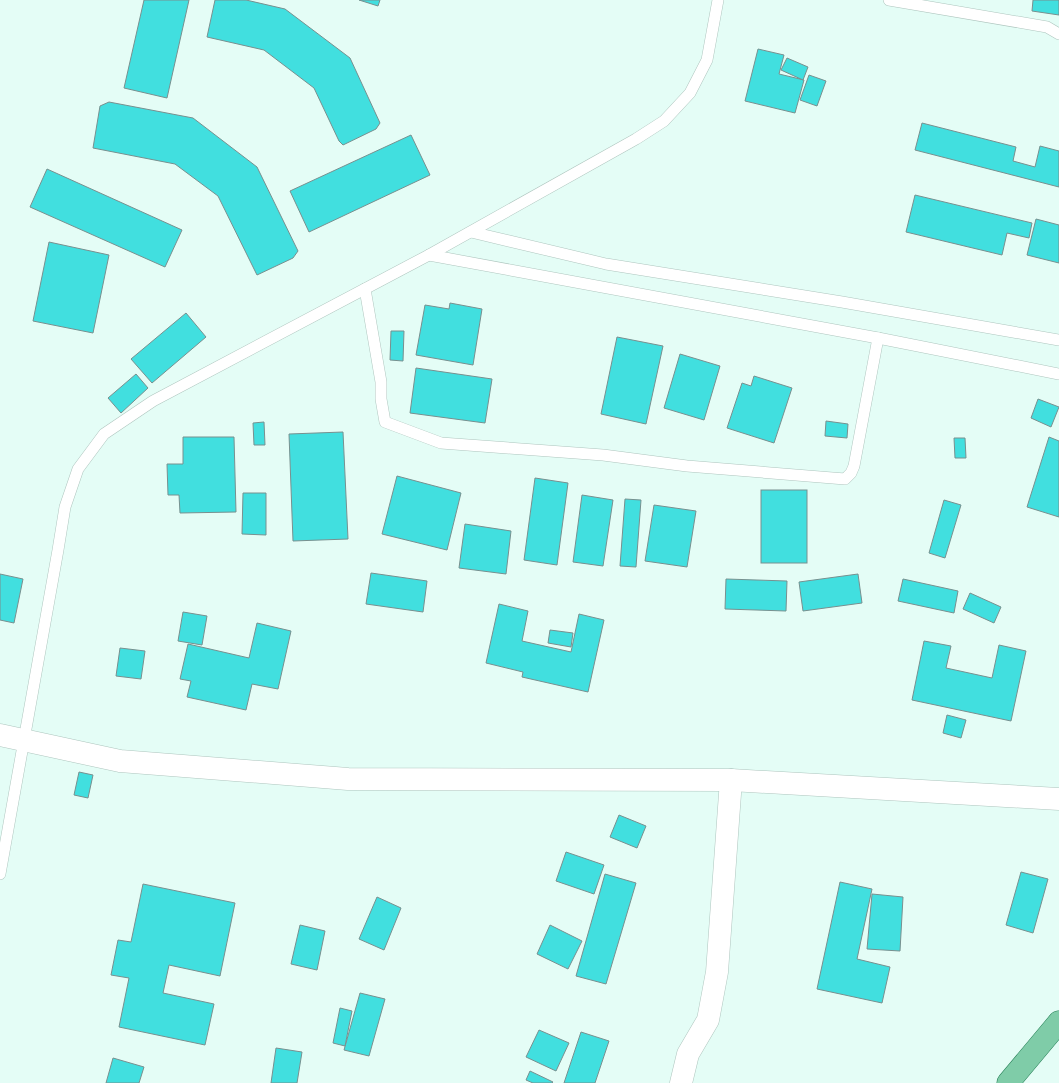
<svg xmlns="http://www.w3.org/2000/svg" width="1059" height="1083" viewBox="0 0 1059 1083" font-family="'IBM Plex Sans',sans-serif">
  <rect width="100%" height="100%" fill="#e4fdf6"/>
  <!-- building -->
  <g fill="#41dfdf" stroke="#78908f">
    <polygon points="144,0 189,0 167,98 124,88"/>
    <polygon points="215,0 246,0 285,9 350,58 380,123 376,129 343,145 339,141 314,88 264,50 207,37"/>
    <polygon points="359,0 380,0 378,6"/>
    <polygon points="1033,0 1059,0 1059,15 1032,11"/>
    <polygon points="758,49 784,55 779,74 804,80 795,113 745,101"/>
    <polygon points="787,58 808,67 803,80 781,70"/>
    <polygon points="809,75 826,81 817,106 800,100"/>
    <polygon points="109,102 193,118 257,167 298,251 293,258 257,275 218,196 175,164 93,148 100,106"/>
    <polygon points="922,123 1016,147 1013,161 1035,167 1040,146 1059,151 1059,187 915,150"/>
    <polygon points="411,135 430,175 309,232 290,191"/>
    <polygon points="47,169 182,230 165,267 30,207"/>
    <polygon points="915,195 1032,223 1029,238 1007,233 1002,255 906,232"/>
    <polygon points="1036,219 1059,225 1059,263 1027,255"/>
    <polygon points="49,242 109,255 93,333 33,321"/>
    <polygon points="450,303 482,309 473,365 416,355 425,305 449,309"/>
    <polygon points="186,313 206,337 152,383 131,359"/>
    <polygon points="391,331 404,331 403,361 390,360"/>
    <polygon points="617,337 663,346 646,424 601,414"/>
    <polygon points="680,354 720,366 704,420 664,408"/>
    <polygon points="416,368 492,379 485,423 410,413"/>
    <polygon points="136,374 148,388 121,413 108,398"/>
    <polygon points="754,376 792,388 774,443 727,428 742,383 751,386"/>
    <polygon points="1038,399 1059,407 1051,427 1031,418"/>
    <polygon points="826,421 848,424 847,438 825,436"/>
    <polygon points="264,422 265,445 254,445 253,423"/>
    <polygon points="343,432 348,539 293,541 289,434"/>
    <polygon points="183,437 234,437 236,512 180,513 179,495 168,495 167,464 183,464"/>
    <polygon points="1049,437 1059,441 1059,517 1027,507"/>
    <polygon points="954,438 965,438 966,458 955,458"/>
    <polygon points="397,476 461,493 447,550 382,534"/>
    <polygon points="535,478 568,483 557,565 524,560"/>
    <rect x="761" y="490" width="46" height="73"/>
    <polygon points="243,493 266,493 266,535 242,534"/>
    <polygon points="582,495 613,500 603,566 573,562"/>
    <polygon points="625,499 641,500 636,567 620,566"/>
    <polygon points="944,500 961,505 945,558 929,553"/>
    <polygon points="654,505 696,511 687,567 645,561"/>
    <polygon points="465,524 511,531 506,574 459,568"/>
    <polygon points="371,573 427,581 423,612 366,604"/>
    <polygon points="0,574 23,579 14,623 0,620"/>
    <polygon points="858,574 862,603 803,611 799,582"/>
    <polygon points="726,579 787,581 786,611 725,609"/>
    <polygon points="903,579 958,591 954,613 898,601"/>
    <polygon points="970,593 1001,607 994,623 963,609"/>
    <polygon points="499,604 528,611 522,641 571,652 579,614 604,620 588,692 522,677 523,672 486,663"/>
    <polygon points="183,612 207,616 202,645 178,641"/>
    <polygon points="257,623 291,631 278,689 252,684 246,710 187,697 191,681 180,679 188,644 249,658"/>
    <polygon points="550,630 573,633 571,647 548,643"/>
    <polygon points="924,641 951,646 946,668 992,678 999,645 1026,651 1011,721 912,700"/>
    <polygon points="120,648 145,651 141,679 116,676"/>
    <polygon points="947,715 966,720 961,738 943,733"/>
    <polygon points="79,772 93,775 88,798 74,795"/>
    <polygon points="619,815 646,826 637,848 610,837"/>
    <polygon points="566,852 604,865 594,894 556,881"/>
    <polygon points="1021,872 1048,879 1033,933 1006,925"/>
    <polygon points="605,874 636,883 606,984 576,976"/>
    <polygon points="840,882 872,889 857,959 890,967 882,1003 817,989"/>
    <polygon points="143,884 235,903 220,976 169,965 163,993 214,1004 205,1045 119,1027 129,978 111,975 118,940 131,942"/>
    <polygon points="872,894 903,897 900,951 867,949"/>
    <polygon points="377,897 401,908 384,950 359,939"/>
    <polygon points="300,925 325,931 317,970 291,964"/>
    <polygon points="550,925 582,941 568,969 537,954"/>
    <polygon points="360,993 385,999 369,1056 344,1050"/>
    <polygon points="340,1008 352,1011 345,1046 333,1043"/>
    <polygon points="539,1030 569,1043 556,1071 526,1057"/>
    <polygon points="581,1032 609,1041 595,1083 564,1083"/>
    <polygon points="276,1048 302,1052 297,1083 271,1083"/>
    <polygon points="113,1058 144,1067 139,1083 106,1083"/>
    <polygon points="530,1071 553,1082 552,1083 533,1083 526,1080"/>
  </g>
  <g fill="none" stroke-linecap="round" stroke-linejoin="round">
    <defs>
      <g id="lane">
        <polyline points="889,0 1047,27 1059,34"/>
        <polyline points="471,232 606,264 842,302 1059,340"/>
        <polyline points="429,255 878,338 1059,374"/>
        <polyline points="365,289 381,382 381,399 385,422 441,443 603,455 687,466 845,479 851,473 854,466 878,338"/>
        <polyline points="0,874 58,550 65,507 78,469 104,434 153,401 429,255 636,139 664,121 690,93 707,60 718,0"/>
      </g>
      <g id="street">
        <polyline points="0,735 120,761 348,779 731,780 1059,799"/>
        <polyline points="681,1083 688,1054 708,1020 717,972 731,780"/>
      </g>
      <polyline id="primary" points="1008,1083 1059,1022"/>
    </defs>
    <!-- lane casing -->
    <use href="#lane" stroke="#aec5be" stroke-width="12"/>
    <!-- street casing -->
    <use href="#street" stroke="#aec5be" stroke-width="23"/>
    <!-- primary casing -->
    <use href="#primary" stroke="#2b825a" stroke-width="23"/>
    <!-- lane -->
    <use href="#lane" stroke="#fff" stroke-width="11"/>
    <!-- street -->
    <use href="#street" stroke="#fff" stroke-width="22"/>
    <!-- primary -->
    <use href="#primary" stroke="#7fcca8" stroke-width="22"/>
  </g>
</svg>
